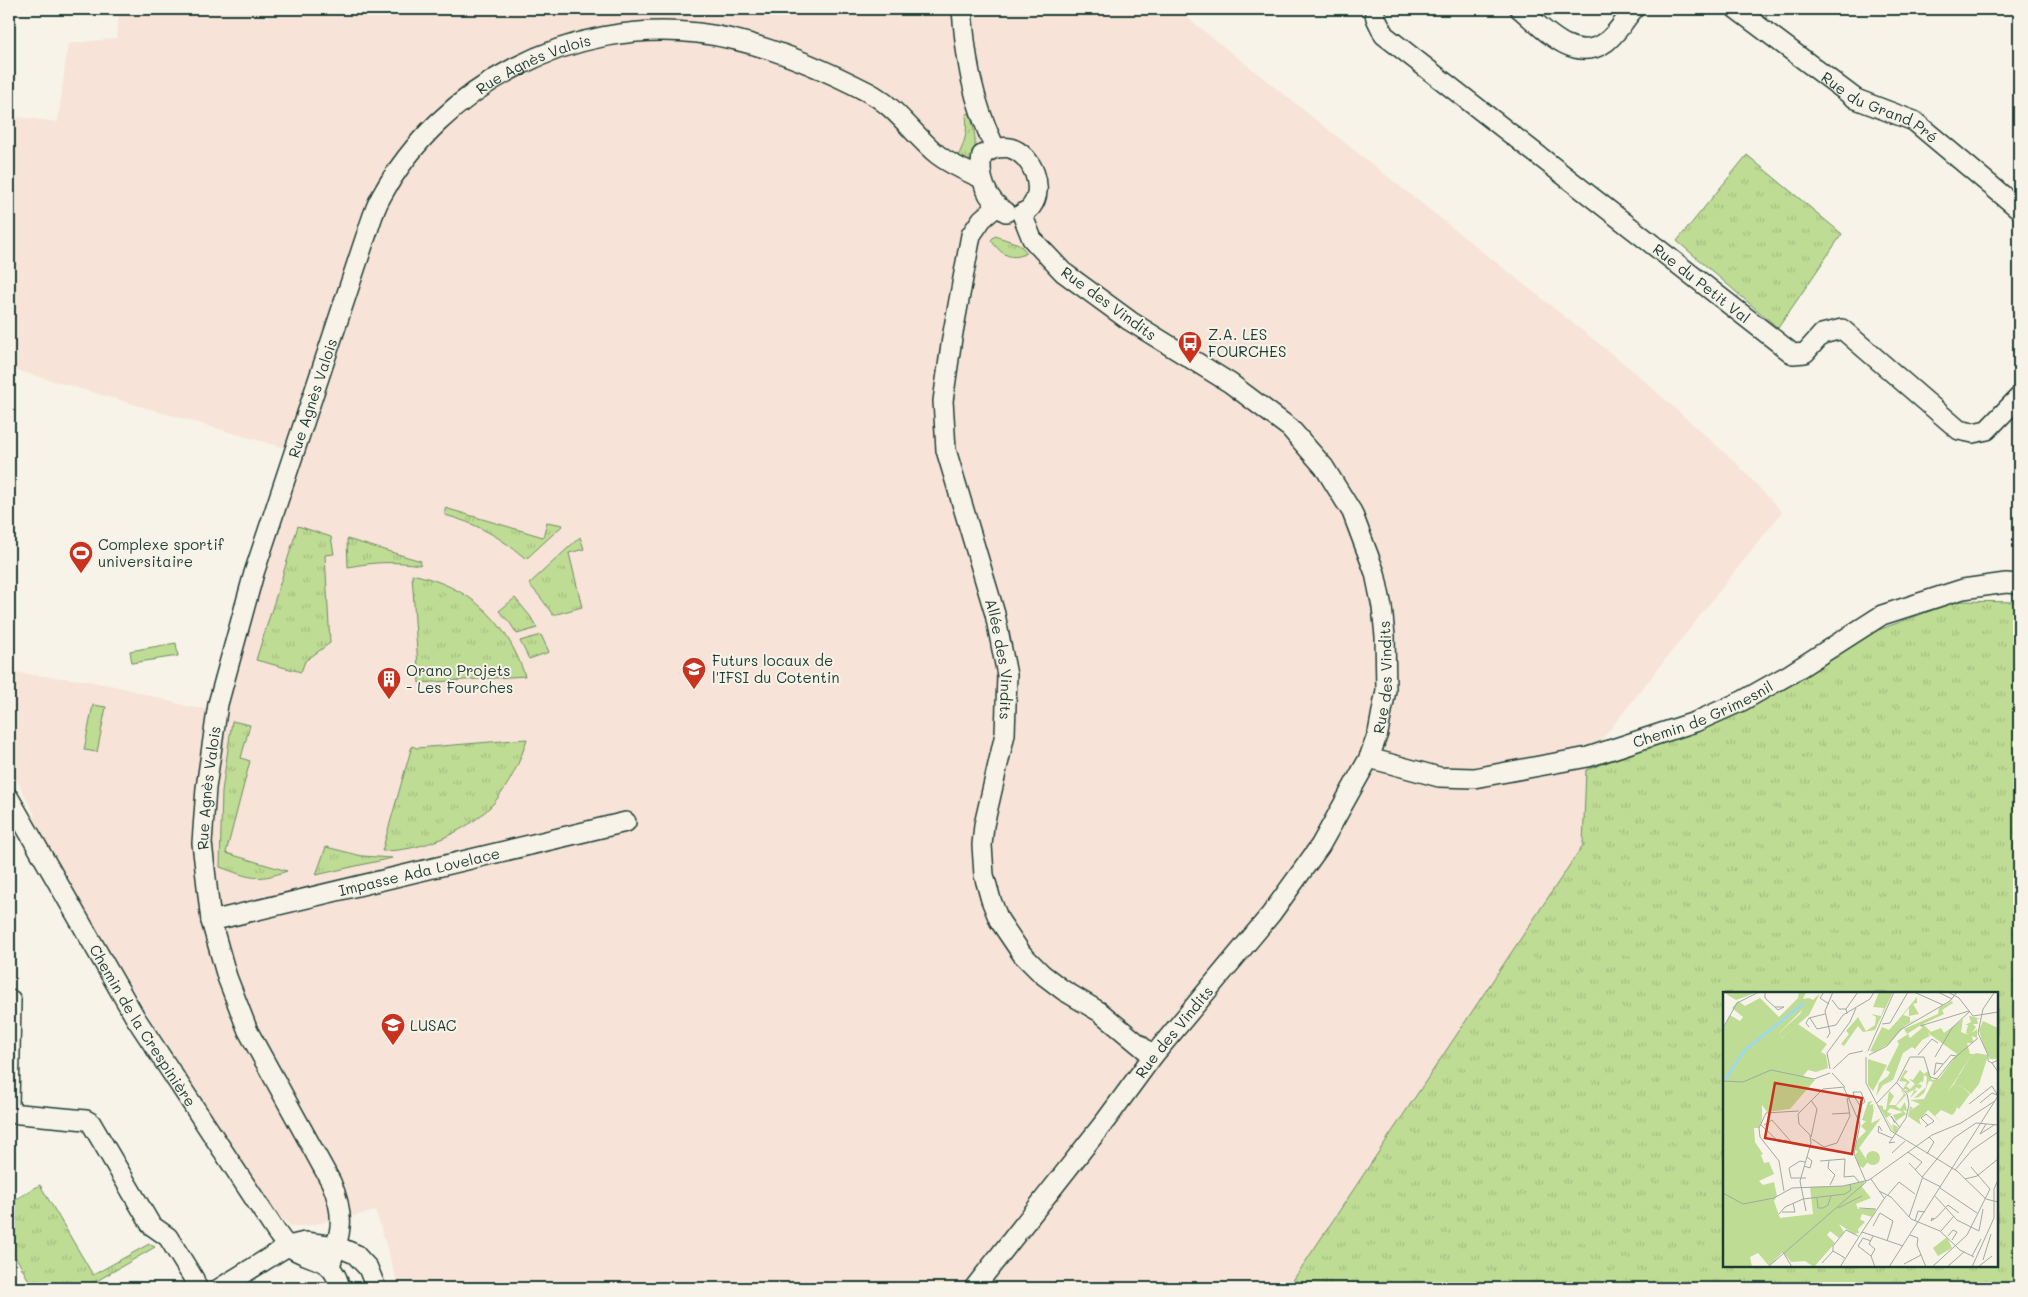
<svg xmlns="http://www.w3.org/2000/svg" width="2028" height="1297" viewBox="0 0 2028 1297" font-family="Mali,sans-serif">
  <defs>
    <pattern id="grass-tufts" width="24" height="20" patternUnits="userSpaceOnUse" patternTransform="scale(1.25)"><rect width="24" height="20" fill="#bfdc94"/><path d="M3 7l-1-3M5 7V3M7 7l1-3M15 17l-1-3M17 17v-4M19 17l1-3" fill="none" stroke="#a4be80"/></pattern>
  </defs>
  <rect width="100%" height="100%" fill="#f7f3e8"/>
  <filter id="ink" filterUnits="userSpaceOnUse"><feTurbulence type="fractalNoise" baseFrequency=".02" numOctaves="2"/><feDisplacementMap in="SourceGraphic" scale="10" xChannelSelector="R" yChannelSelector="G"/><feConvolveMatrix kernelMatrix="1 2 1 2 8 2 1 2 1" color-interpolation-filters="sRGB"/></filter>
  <g filter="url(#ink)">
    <!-- built -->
    <polygon fill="#f7e3d7" points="119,9 1176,9 1632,370 1735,462 1782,512 1588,757 1586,770 1583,845 1288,1288 399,1288 376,1211 306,1226 290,1226 274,1211 169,1049 30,823 35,815 9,765 9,672 89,681 123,688 190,707 221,711 245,628 302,453 9,368 9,116 58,122 68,44 117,38"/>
    <!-- grass -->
    <g fill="url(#grass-tufts)" stroke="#6f8c64" fill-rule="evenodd">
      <path d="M970,113C973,126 981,153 968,162L957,158C965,143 968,131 966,114Z"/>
      <polygon points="1747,155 1842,234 1778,328 1677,241"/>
      <path d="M995,236L1019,244L1027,253C1010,262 1000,253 991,240Z"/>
      <path d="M445,508L543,537L547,522L563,525L526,559C502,538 476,523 445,515Z"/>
      <polygon points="298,526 331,537 334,554 325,555 330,643 305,661 301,672 256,660"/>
      <polygon points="580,537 584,549 569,553 582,607 553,615 541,598 529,584"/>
      <path d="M347,539L421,561L420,565C395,561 373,562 348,567Z"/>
      <path d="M412,574C470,587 506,619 525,676L419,683Z"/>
      <polygon points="515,598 530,616 537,628 517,634 510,623 499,611"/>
      <path d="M1957,601L2019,602V1288H1288L1583,845L1586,770L1710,725L1862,636ZM1724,993H1997V1266H1724Z"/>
      <polygon points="541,635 549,652 529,659 520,641"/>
      <path d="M232,721L250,725L241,758L250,761L226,853L287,871C256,882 250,878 220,867L222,791Z"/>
      <path d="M527,739C520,763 509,785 493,804C466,833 421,851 382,851L412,746L417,748Z"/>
      <polygon points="326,847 362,856 392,858 316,875"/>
      <polygon points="40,1185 93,1275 149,1244 155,1247 95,1282 98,1288 33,1288 9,1245 9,1203"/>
    </g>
    <!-- pitch -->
    <g fill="#bfdc94" stroke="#6f8c64">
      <polygon points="176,643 178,656 132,663 130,651"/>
      <polygon points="93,705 106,707 97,752 84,750"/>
    </g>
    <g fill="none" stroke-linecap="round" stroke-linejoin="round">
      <defs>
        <g id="minor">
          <path d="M962,9C966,61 972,99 995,148"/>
          <path id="s1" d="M1374,9L1376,18L1384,35L1793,354L1805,353L1822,334L1842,329L1959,430L1973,433L1987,430L2019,397"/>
          <path d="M1520,9C1543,28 1574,65 1606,42C1617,34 1625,19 1634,9"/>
          <path id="s2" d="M1736,9L1856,99L1914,121L2019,209"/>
          <path d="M995,148C1000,148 1006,147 1010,148C1032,154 1046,188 1031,207C1029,210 1024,212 1022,214"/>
          <path d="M995,148L982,155C978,177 986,200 1006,212"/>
          <path id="s3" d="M996,207L982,219L971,235L952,338L943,401L944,416L946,450L995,614L1007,675L1005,734L984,825L982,845L984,875L991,900L999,920L1022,954L1042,974L1063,990L1100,1012L1153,1056"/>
          <path id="s4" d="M1369,758L1439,777L1474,778L1588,757L1695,722L1742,701L1790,674L1882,615L1963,589L2006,583L2019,584"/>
          <path id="s5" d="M9,798L135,1017L277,1233C280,1237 283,1242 287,1245C309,1263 332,1253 340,1288"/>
          <path id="s6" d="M211,921L626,822"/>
          <polyline points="9,1107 11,1000"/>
          <polyline points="9,1113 86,1120 91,1123 151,1225 168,1237 194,1279 197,1288"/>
          <path id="s7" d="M330,1266C341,1232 346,1217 331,1182L248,1031L227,977L211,921L202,843L206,788L218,704L254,573L365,239C370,225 374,209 381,197C442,85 572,18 698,33C756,40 816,65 868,92C897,107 913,135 938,155C951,165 966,171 981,178"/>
          <polyline points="220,1288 288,1246 305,1242 336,1246 355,1254 368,1268 376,1288"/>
          <path id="s8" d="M974,1288L1106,1120L1153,1056L1271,914L1320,846L1369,758L1378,733L1386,690L1385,636L1382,607L1375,573L1352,512L1324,467L1290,428L1230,383L1130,321L1063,272L1032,239L1022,214"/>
        </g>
      </defs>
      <!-- minor casing -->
      <use href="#minor" stroke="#1f3d34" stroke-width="22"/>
      <!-- minor -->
      <use href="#minor" stroke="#f7f3e8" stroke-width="19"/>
    </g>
  </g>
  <!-- icons -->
  <defs>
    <symbol id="bus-pin" viewBox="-11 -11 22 30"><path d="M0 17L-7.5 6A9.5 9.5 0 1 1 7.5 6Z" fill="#c8321e" stroke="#f7f3e8"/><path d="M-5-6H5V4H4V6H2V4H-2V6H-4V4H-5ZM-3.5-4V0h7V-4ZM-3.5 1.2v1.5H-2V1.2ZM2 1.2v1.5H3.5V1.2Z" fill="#fff"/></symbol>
    <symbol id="stadium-pin" viewBox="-11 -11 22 30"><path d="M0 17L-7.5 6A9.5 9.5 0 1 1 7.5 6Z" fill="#c8321e" stroke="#f7f3e8"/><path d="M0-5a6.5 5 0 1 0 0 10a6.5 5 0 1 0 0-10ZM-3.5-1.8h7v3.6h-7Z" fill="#fff"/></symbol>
    <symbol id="university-pin" viewBox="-11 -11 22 30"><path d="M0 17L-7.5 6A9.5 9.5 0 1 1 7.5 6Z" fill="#c8321e" stroke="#f7f3e8"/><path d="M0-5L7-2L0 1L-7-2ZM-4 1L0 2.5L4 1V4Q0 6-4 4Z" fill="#fff"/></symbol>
    <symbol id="building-pin" viewBox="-11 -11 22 30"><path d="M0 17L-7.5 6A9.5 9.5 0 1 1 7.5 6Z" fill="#c8321e" stroke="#f7f3e8"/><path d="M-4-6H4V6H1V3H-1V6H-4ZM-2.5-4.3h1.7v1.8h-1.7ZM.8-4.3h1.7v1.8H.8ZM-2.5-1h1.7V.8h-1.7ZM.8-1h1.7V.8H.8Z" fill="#fff"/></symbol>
  </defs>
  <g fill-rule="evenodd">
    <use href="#bus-pin" x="1176" y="329" width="28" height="38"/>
    <use href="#stadium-pin" x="67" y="539" width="28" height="38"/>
    <use href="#university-pin" x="680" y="655" width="28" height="38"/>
    <use href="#building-pin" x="375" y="665" width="28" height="38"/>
    <use href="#university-pin" x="379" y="1011" width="28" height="38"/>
  </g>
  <g text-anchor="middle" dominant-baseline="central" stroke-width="4" stroke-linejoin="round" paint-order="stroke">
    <!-- street labels -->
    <g font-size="15" fill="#1f3d34" stroke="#f7f3e8">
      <text stroke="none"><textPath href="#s7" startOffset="1334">Rue Agnès Valois</textPath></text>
      <text stroke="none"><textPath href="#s2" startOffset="175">Rue du Grand Pré</textPath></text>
      <text stroke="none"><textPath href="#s1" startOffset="431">Rue du Petit Val</textPath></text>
      <text transform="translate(1109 303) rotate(36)">Rue des Vindits</text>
      <text stroke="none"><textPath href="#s7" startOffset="914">Rue Agnès Valois</textPath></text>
      <text stroke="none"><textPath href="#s3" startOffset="472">Allée des Vindits</textPath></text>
      <text stroke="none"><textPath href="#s8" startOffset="745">Rue des Vindits</textPath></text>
      <text stroke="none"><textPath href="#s4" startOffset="346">Chemin de Grimesnil</textPath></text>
      <text stroke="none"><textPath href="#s7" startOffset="509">Rue Agnès Valois</textPath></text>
      <text stroke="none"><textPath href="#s6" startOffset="214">Impasse Ada Lovelace</textPath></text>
      <text stroke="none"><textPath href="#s5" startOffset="264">Chemin de la Crespinière</textPath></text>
      <text stroke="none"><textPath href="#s8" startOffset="325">Rue des Vindits</textPath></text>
    </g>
    <!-- poi labels -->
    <g font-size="15" fill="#1f3d34" stroke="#f7f3e8" text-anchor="start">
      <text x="1208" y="334">Z.A. LES<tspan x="1208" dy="17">FOURCHES</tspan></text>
      <text x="98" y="544">Complexe sportif<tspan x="98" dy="17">universitaire</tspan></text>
      <text x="712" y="660">Futurs locaux de<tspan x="712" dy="17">l'IFSI du Cotentin</tspan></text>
      <text x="406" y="670">Orano Projets<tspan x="406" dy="17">- Les Fourches</tspan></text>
      <text x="410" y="1025">LUSAC</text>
    </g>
  </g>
  <!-- overview -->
  <g transform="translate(1723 992)">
    <rect width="275" height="275" fill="#f7f3e8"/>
    <path d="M76,0H83L80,7L86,6V11L56,41L59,46L75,32L104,52L98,60L103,63L105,76L93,80L85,78L80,84L92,88L67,117L44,120L39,113V127L36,136H31L32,150L40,162L38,163L41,171L46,170L51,182L36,189L40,193L51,190L54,204L51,209L57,226L90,222L87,195L120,194L142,189L139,195L148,206L133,212L135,217H153L149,225L139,222L137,227L142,230L135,237L136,241L131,242L116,232L121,240L116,246L107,239L104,243L112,251L91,275L82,269L68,270L60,260L46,274L35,261L27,265L29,275H0V38L7,23L17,29L20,25L9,16L15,9L22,14L37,6L56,25L75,6ZM194,5V11L190,12L196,22L186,24V16L180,23L187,25V30L195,26L182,34L175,28ZM246,24H247L258,27H254L255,32H250L253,35L249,41L254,37V46L249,44L250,49L253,47L249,51H244L247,62H253L247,65L222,104L234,115L232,120L229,123L218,118L212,124L222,134L205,118L194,130L185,124L187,114L190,116L187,119L197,112L187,108L201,107L210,90L206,89L201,101L196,105L191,106L203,95L204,85L201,83L200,91L199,89L194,93L197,92L199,94L196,97L193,95L192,99L195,98L187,106L192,97L185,101L182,99L185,98L180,97L184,90L176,89L182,78L185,79L180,85L187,90L183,94L187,97L192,92L186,87L190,88L197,78L201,82L205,79L209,88L216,87L234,62L205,41L218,36L221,41L240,27L238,40L246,43L243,41L245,33H242L248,30ZM178,98H179L183,103L173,114L177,117L182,110L184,119L180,118L183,122L173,129L170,123L180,120L167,116L164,120L169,122L163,126L171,138L169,132L175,135L173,141L170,139L155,113L160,114V117L163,118L166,99L171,104L166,113H173L181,102ZM150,109L146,113L150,112V118L152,113L148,131L139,128L145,110Z" fill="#bfdc94"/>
    <path d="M156,0H170L152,38L140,40L135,34L121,54L118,52L126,42L123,39L135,25L143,39L152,33L153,25L148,22L158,24L161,16L150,15ZM97,1L86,23L59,46L56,41L77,22L86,6L90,8ZM229,9L230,11L219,18L221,22L200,32L208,40L205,41L207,44L199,48L192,57L189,55L180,61L170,88L160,93L153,104L156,91L165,84L167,80L163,78L176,52L174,49L185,42L187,46L199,36L198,33L184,42L181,37L215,22L216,16ZM44,50L49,55L18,80L14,90L0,88L2,74L14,59L19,63L9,75ZM229,74L227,88L237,82L221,104L218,102ZM203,108L205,112L197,115L202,120L196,127L198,133L185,124L196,122L198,119L194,116L187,119ZM158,126L136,156L145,170L140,176L135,173L132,162L135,160L132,158L135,147L143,139L138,134L144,128L149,131Z" fill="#bfdc94"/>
    <path d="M260,29L275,36V67H267L259,49L256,38ZM253,61L265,63L264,67L256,92L248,102L237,93L235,95L231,92L247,65Z" fill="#bfdc94"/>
    <path d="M0,0H35L13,8ZM145,67L164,73L150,99L145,93ZM231,92L235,95L237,93L247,102L236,117L221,104Z" fill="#bfdc94"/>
    <path d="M175,28L182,34L166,52L151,60L147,59L159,35L166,38ZM143 166a7 7 0 1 1 14 0a7 7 0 1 1-14 0ZM224,245L229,256L215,264L210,256Z" fill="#bfdc94"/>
    <path fill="none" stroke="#99d8fa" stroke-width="2.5" d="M2,87L22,58L81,11"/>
    <path fill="none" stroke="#a1aaa0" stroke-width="1" d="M42,0V6L55,18L61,15H52M101,0L97,6L106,12M191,0L220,13M215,0L229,7M225,0L236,6L250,24L275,20M109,8L116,17H123L124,22M123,17L135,0M87,26L94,37L113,33L120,23L147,7L151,0M159,32L167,31L185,0M197,34L246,19M86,35L83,31L86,26L102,22M0,36L14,11L36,0M104,46L107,41L102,19L110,0M145,59L171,0M146,63L164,54L177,38L227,9L234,0M195,63L209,47L215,51M143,65V91L168,139L234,179L263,207L275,210M212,65L229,36L246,20M275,68L269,71L275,80M269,71L265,69V63L255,41L260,17L271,1M220,72L213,71L211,83L228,63L233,64M107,77L104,61L127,30L133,16M110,77L126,62L140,59M0,89L20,90L48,78L91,87L107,81M131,104L130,100H138L142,110L137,114M126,106L131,104L137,114M88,108L94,117L88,145M154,111L174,90L187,65H201L207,85L214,87L229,68L255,46M257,111L269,101L274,103M246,112L269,94L275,104M109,122L127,121M172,131L168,124L177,136M37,132L56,150L62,148L70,152L49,128L41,133M263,132L257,142L271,133M202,135L210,130L211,129L203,122L198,126L205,133M159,139L156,134L155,140L169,146M89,147L101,155L114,151L127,124L124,106M172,150L166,151L183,126L186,112L184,102L174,91M185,160L199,170L192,178M169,161L182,149M204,162L211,150L206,145M97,169L122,167L121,185L131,184L136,190M106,169L105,176L112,183L107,193M82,170L77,169L66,176L68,186H83M186,171L200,186L218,195M81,174L87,176L89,169L84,165M232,178L249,158L275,140M148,187L161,206M242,187L254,184L275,167M217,196L254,221M61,199L56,169L37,145L36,136L43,121L76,119M156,199L168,205L188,227L217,239L237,258L251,265M0,201L20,212L51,206L69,196L120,194L146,188L209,143L238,131L272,109M164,204L176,190L192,202M212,204L234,228L256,239L260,217M94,206L95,216H100L105,213L108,204M115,216L139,204M136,216L153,217M83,219L77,189L88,151L87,143L76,132L75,122L100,97L122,95L109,81M59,220H72L70,211M56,222L62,215L80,207L122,202L128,198L127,192M186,225L200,184L231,146L253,131L275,133M211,227L209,226L208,229L214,225L225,213L236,221M192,229L195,219L202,220M150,234L157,221L170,229L164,249M218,239L231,224M139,240L163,204M187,243L195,246L194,253M150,244L146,252L152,257L148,264L152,275M225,244L230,238L234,240L229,248M194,253L203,275M110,259V254L123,238L135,244M60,260L69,275M148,264L135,254L140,246L148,249M249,264L258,247M260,268L268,242M99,271L110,259L122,266M181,272L198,263M45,275L143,190L131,162L137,132L121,96M117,275L139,240L180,254M166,275L275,104M209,275L244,243L267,197L248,175M224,275L241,260M249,275L271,226V197L275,188M255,275L269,264"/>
    <path fill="#c8321e" fill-opacity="0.15" stroke="#c8321e" stroke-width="2.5" d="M52,91L139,106L129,162L42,146Z"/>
    <rect width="275" height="275" fill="none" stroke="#1f3d34" stroke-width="2.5"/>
  </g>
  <!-- margin -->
  <rect width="2028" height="1297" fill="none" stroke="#f7f3e8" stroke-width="30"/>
  <rect x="15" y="15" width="1998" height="1267" fill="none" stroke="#1f3d34" stroke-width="2" filter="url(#ink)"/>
</svg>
